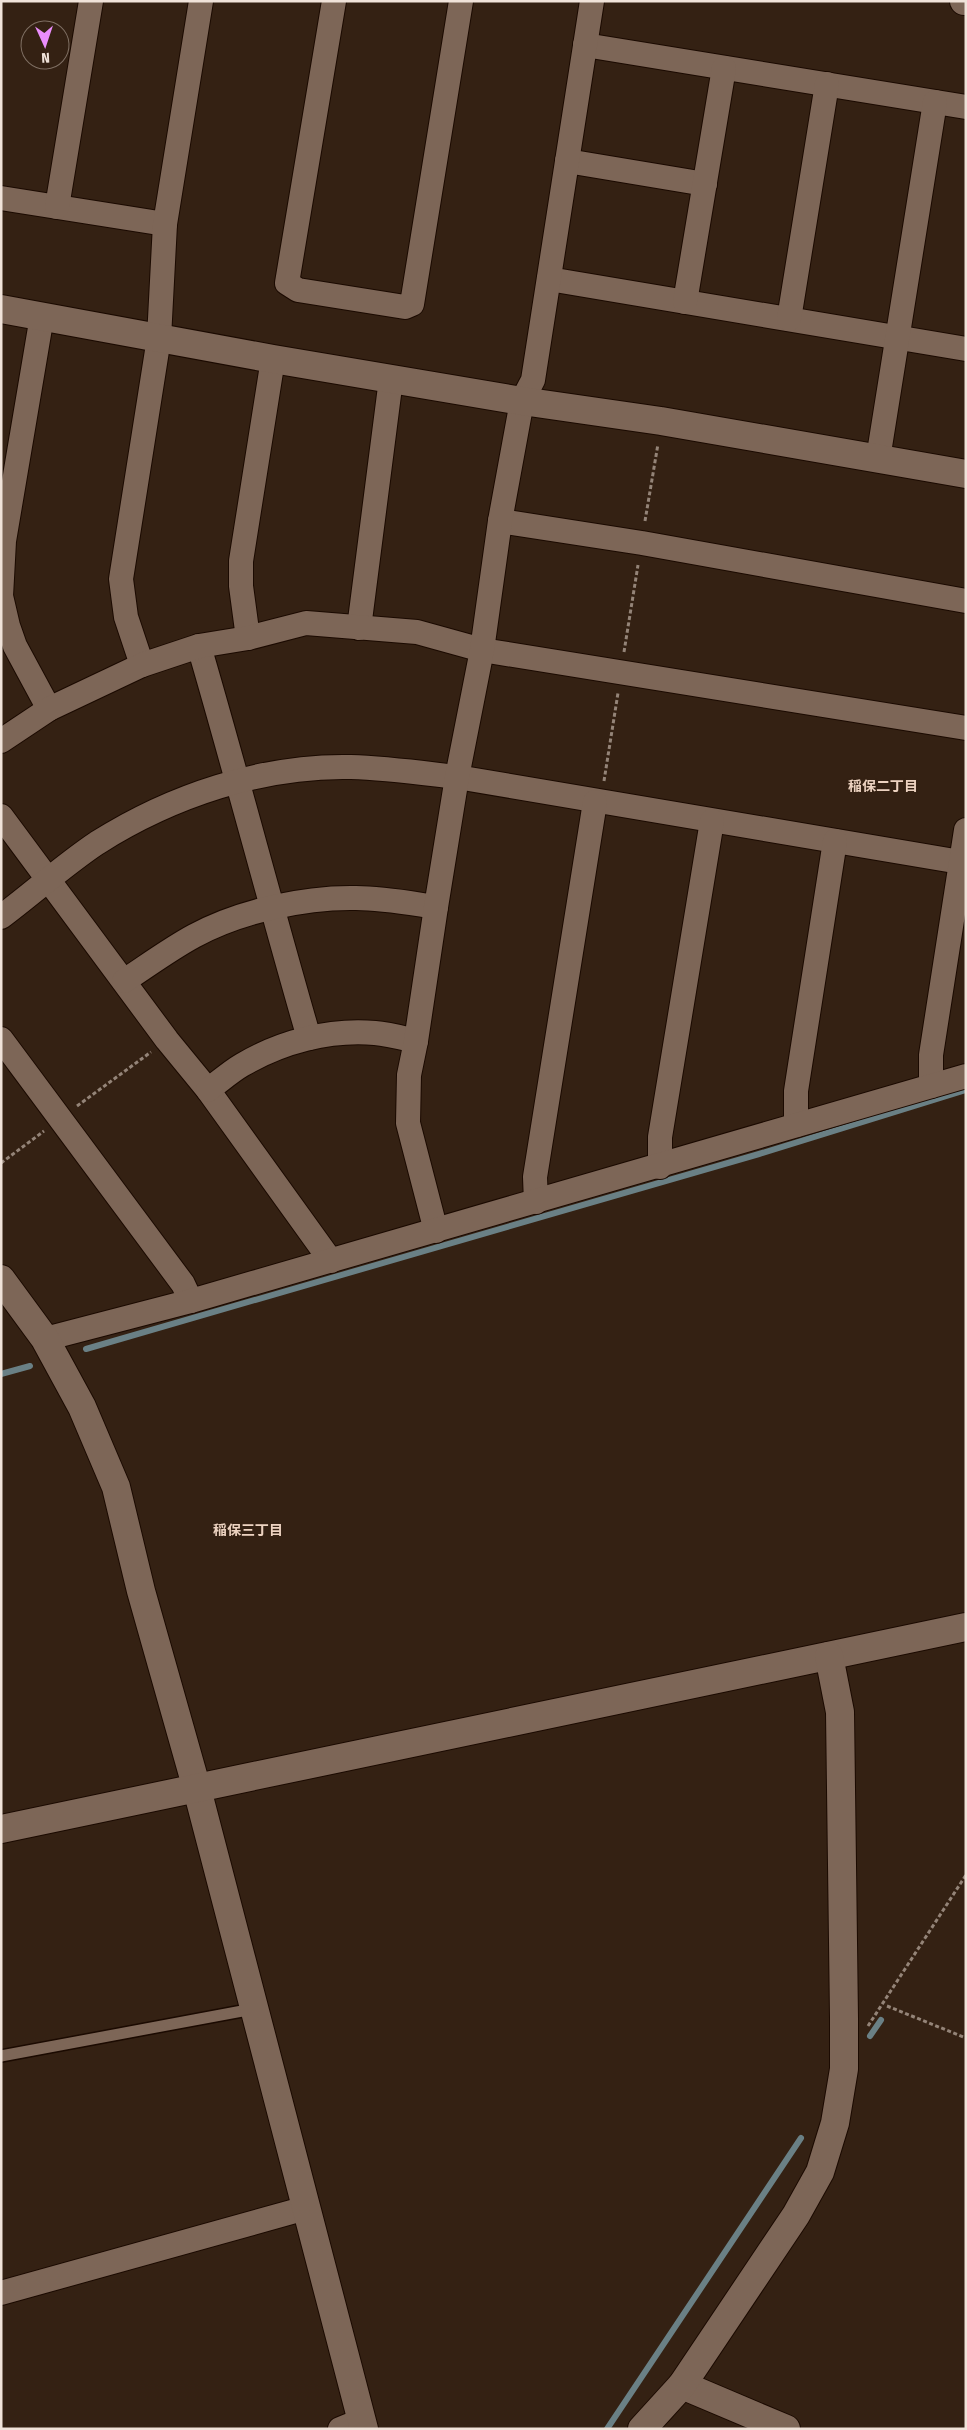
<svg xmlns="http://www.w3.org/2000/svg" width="967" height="2430" viewBox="0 0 967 2430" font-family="'Fira Sans Condensed','Noto Sans JP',sans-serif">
  <rect width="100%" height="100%" fill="#342113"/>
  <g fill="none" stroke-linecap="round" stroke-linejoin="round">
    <!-- stream -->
    <g stroke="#6a8085" stroke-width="6">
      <polyline points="86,1349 759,1154 966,1090"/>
      <polyline points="1,1374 30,1366"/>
      <polyline points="870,2036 881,2020"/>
      <polyline points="607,2429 801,2138"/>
    </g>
    <defs>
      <polyline id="lane" points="1,2056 253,2009"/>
      <g id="street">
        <polyline points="334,1 287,283 298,290 405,307 412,304 461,1"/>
        <polyline points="585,45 966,107"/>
        <polyline points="567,161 705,184"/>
        <polyline points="1,198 165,224"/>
        <polyline points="57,207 91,1"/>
        <polyline points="549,279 966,349"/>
        <polyline points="685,302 724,68"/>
        <polyline points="42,316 4,541 1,596 8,626 15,646 49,709"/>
        <polyline points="789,319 827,84"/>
        <polyline points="878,459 935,102"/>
        <polyline points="500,521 642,543 966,601"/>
        <polyline points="359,628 391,379"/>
        <polyline points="248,638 241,586 241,561 273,359"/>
        <path d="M199,646C237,776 271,907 309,1038"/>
        <polyline points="142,665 126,617 121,579 159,338 165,224 201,1"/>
        <polyline points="1,741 49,709 142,665 199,646 248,638 306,623 417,632 482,650 966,728"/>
        <polyline points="1,816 167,1040 208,1090 331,1261"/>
        <path d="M1,917C33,893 64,865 97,843C171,796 263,765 351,767C387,768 422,773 457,777L966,863"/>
        <path d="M124,981C147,966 170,949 194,936C240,911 305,897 356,898C383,898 409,903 436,907"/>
        <polyline points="1,1039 183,1284 191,1301"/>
        <polyline points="931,1086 931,1055 966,830"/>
        <path d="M208,1090C219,1082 230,1072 242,1065C281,1042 329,1029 375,1033C388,1034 403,1038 416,1041"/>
        <polyline points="796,1125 796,1091 835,841"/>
        <polyline points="660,1167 660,1137 712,821"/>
        <polyline points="536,1202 535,1177 595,802"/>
        <polyline points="436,1231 408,1123 409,1075 416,1041 436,907 457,777 482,650 500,521 522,401 533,380 592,1"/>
        <polyline points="45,1339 191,1301 966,1076"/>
        <polyline points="1,2293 306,2208"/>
        <polyline points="340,2429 362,2420"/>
      </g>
      <g id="secondary">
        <polyline points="964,1 966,1"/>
        <polyline points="1,309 273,359 522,401 661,421 966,474"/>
        <polyline points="1,1279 45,1339 82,1407 116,1487 141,1591 197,1789 364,2429"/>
        <polyline points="1,1829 966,1627"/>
        <polyline points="682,2385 786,2429"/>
        <polyline points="642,2429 682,2385 796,2215 820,2172 835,2123 844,2069 844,2018 840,1712 829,1656"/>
      </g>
    </defs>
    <!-- lane casing -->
    <use href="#lane" stroke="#1b0a01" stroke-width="14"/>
    <!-- street casing -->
    <use href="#street" stroke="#1b0a01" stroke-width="26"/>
    <!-- secondary casing -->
    <use href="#secondary" stroke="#1b0a01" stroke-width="30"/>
    <!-- path -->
    <g stroke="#948478" stroke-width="3" stroke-dasharray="4 2.5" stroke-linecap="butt">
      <polyline points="645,521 658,444"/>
      <polyline points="624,652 638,565"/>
      <polyline points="604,781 618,693"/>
      <polyline points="77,1106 151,1052"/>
      <polyline points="1,1163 44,1131"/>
      <polyline points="887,2006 966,2038"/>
      <polyline points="868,2026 966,1875"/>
    </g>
    <!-- lane -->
    <use href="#lane" stroke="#7d6657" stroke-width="11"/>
    <!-- street -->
    <use href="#street" stroke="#7d6657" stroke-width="24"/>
    <!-- secondary -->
    <use href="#secondary" stroke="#7d6657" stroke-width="28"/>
  </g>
  <g text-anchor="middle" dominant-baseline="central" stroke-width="4" stroke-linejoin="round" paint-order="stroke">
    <!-- neighbourhood labels -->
    <g font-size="14" font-weight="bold" fill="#ecd2c0" stroke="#342113">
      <text x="883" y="786">稲保二丁目</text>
      <text x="248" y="1530">稲保三丁目</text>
    </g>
  </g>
  <!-- border -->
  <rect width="967" height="2430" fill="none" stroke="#f0e3da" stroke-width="5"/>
  <!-- north arrow -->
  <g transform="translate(45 45) rotate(177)"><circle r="24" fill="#342113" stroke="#7f6f63"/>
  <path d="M0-4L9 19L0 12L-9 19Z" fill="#ea8dfc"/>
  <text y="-8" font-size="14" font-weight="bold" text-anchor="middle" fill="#f0e3da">N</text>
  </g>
</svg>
